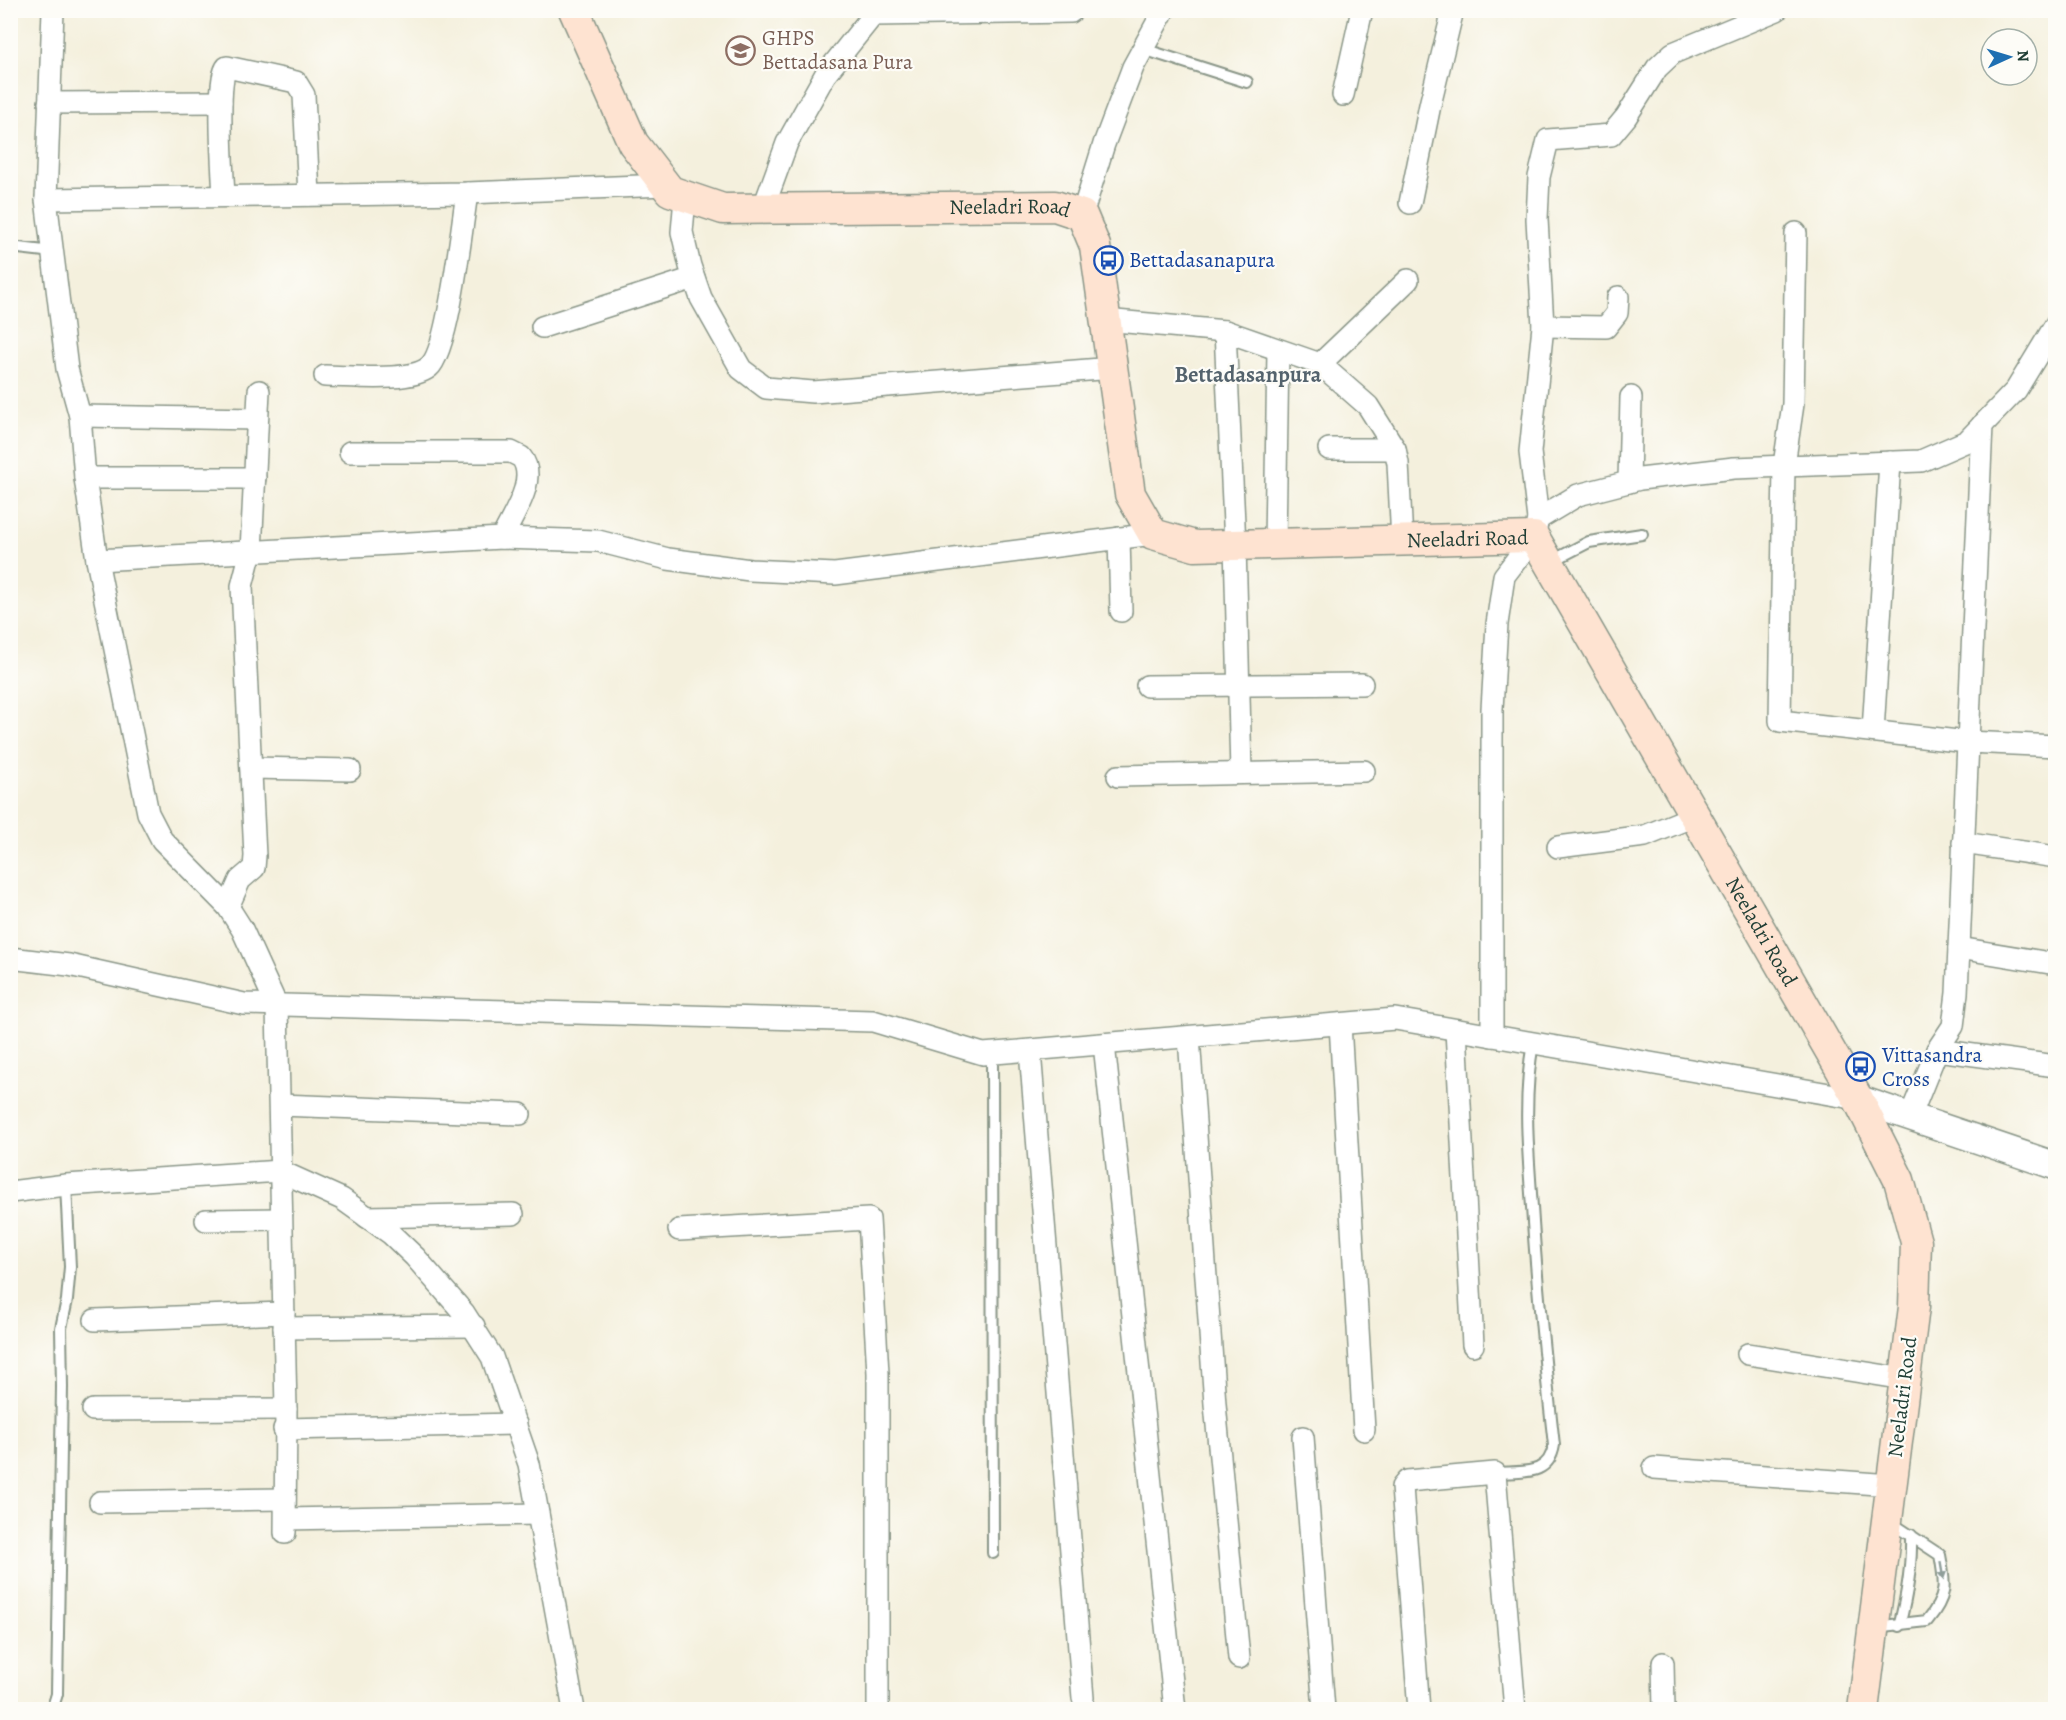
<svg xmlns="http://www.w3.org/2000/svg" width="2066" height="1720" viewBox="0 0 2066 1720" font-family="Alegreya,serif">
  <rect width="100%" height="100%" fill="#fdfcf7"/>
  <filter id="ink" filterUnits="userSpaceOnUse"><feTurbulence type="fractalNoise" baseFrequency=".0167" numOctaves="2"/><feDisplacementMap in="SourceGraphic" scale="12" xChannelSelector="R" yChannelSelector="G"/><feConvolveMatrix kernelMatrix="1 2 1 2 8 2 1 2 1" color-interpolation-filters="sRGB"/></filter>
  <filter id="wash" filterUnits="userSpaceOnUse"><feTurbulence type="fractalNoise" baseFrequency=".008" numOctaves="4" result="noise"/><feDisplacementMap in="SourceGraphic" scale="24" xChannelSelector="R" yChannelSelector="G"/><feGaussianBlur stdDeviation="1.35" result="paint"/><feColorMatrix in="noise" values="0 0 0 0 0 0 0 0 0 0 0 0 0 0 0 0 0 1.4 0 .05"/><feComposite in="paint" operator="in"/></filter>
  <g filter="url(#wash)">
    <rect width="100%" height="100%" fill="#f4f0dd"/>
  </g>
  <g filter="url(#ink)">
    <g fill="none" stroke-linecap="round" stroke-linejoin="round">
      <defs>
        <g id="service">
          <polyline points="1143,49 1247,82"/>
          <polyline points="10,247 53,252"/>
          <polyline points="1552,561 1589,542 1642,534"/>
          <polyline points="992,1054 993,1553"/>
          <path d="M1495,1473C1522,1471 1549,1477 1554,1445C1545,1366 1537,1286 1532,1207C1528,1151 1523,1098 1533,1043"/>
          <path d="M1899,1626C1907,1596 1912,1566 1911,1535"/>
          <path d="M1874,1627L1927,1621C1947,1597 1946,1586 1940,1555L1890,1522"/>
          <polyline points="52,1710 57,1694 62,1387 61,1328 67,1300 70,1267 66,1185"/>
        </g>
        <g id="minor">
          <polyline points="53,10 46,199 67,369 80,416 85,478 97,560 148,813 162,840 228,907 242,929 277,1006 286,1409 285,1533"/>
          <polyline points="874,15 1071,12"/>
          <polyline points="1343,95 1362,10"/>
          <polyline points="49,103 221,102"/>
          <path d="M224,196C223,176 216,77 227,67L296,82L304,95L309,195"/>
          <polyline points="685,198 682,232 690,266 701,298 741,369 766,388 813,392 1113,368"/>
          <polyline points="46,199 467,193 665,185"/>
          <polyline points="1410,203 1430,105 1453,10"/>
          <polyline points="763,209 787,143 825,75 877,10"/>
          <polyline points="1082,215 1104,144 1133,67 1164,10"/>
          <polyline points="1796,233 1793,404 1784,465 1780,721 1967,742 2056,746"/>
          <polyline points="1105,320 1225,331 1235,545 1241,772"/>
          <polyline points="1543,326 1606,327 1617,313 1618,297"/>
          <polyline points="542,327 694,278"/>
          <polyline points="1225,331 1320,364 1368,406 1395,449 1398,463 1402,541"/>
          <polyline points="1320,364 1408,280"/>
          <path d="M325,376C350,376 410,383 429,367C449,350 462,224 467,193"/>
          <polyline points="80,416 257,419"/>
          <polyline points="1329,449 1395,449"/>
          <path d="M350,452H511L521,457C539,479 512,516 502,538"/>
          <polyline points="85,478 255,478"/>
          <polyline points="1629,482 1631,397"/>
          <polyline points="1538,519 1578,495 1640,479 1734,468 1921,461 1967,441 2016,390 2056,324"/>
          <polyline points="1119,538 1121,611"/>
          <polyline points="1275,544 1278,350"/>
          <polyline points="97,560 502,538 598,541 668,559 750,570 835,574 1153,534"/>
          <polyline points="1147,686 1362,684"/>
          <polyline points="1873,731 1890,462"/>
          <polyline points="251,768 350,770"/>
          <polyline points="1118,776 1364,771"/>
          <polyline points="1963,843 2056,857"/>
          <polyline points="1558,847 1645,836 1694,816"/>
          <polyline points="228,907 240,880 254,868 255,856 242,586 251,551 259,391"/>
          <polyline points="1959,948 2056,964"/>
          <polyline points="10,958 69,965 244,1004 873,1021 983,1054 1395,1019 1858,1099"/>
          <polyline points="1340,1024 1364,1430"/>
          <polyline points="1456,1030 1473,1345"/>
          <polyline points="1492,1036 1492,709 1497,624 1504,576 1534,537 1538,519 1530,452 1543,326 1537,219 1539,177 1548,140 1611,135 1626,117 1657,68 1673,53 1777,10"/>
          <polyline points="1189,1037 1215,1404 1239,1658"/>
          <polyline points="1104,1044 1175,1710"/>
          <polyline points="1937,1050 2056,1066"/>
          <polyline points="1030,1051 1083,1698"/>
          <polyline points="280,1105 520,1114"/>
          <polyline points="1910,1117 1937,1050 1953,1026 1957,993 1982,425"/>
          <polyline points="10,1192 66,1185 280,1171 342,1199 391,1234 415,1257 464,1313 492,1357 529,1464 574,1710"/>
          <polyline points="367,1217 513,1214"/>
          <polyline points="206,1220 280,1219"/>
          <polyline points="679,1230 869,1219 878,1373 878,1710"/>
          <polyline points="95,1320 284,1313"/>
          <polyline points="284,1328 474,1326"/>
          <polyline points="1748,1354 1905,1379"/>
          <polyline points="93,1410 286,1409"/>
          <polyline points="284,1429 516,1424"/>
          <polyline points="1303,1437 1324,1710"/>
          <polyline points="1654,1468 1891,1485"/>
          <polyline points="100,1502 285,1499"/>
          <polyline points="286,1519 538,1514"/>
          <polyline points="1663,1663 1664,1710"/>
          <polyline points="1419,1710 1402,1487 1407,1481 1495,1473 1515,1710"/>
        </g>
        <polyline id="tertiary" points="1858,1099 2056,1166"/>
        <g id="secondary">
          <path id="s1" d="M574,10L633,143L670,191L723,209L1055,206L1082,215L1095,246L1130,494L1153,534L1195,546L1534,537L1858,1099L1899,1180L1916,1242L1914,1307L1863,1710"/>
        </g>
      </defs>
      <!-- service casing -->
      <use href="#service" stroke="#8a9688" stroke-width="14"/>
      <!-- minor casing -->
      <use href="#minor" stroke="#8a9688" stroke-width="24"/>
      <!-- tertiary casing -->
      <use href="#tertiary" stroke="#8a9688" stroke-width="30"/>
      <!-- secondary casing -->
      <use href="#secondary" stroke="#8a9688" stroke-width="33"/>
      <!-- service -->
      <use href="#service" stroke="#fff" stroke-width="10"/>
      <!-- minor -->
      <use href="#minor" stroke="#fff" stroke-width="21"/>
      <!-- tertiary -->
      <use href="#tertiary" stroke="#fff" stroke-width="27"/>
      <!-- secondary -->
      <use href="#secondary" stroke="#fee3d1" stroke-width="30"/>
    </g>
    <!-- one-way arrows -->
    <defs><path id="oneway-solid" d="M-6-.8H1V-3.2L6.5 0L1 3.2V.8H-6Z" transform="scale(1.5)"/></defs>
    <use fill="#8f9e9a" href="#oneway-solid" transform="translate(1942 1571) rotate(80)"/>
  </g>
  <!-- icons -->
  <defs>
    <symbol id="school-ring" viewBox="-11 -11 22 22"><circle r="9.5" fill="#fdfcf7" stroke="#8d6e63" stroke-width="1.5"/><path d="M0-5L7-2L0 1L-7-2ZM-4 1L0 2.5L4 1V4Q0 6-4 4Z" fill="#8d6e63"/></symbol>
    <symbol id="bus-ring" viewBox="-11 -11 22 22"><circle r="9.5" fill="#fdfcf7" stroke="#1a4fb4" stroke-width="1.5"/><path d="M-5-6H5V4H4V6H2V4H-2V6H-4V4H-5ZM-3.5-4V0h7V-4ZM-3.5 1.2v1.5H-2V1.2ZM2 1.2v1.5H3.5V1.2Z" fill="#1a4fb4"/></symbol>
  </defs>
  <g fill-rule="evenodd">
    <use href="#school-ring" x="724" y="34" width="33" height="33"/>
    <use href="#bus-ring" x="1092" y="244" width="33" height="33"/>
    <use href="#bus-ring" x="1844" y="1050" width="33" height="33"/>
  </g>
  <g text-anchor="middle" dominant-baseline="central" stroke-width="4.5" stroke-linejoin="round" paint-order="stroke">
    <!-- education labels -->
    <g font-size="21" fill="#785e54" stroke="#fdfcf7" text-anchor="start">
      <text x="762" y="38">GHPS<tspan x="762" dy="24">Bettadasana Pura</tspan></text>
    </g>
    <!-- street labels -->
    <g font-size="21" fill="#1f3d34" stroke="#fdfcf7">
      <text stroke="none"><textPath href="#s1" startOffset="549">Neeladri Road</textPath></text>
      <text stroke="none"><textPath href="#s1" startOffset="1269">Neeladri Road</textPath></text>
      <text stroke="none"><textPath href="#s1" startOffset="1791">Neeladri Road</textPath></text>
      <text transform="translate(1902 1397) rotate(-83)">Neeladri Road</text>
    </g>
    <!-- transit labels -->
    <g font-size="21" fill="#164399" stroke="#fdfcf7" text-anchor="start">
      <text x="1129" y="260">Bettadasanapura</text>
      <text x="1882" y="1055">Vittasandra<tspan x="1882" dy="24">Cross</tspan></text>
    </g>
    <!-- neighbourhood labels -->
    <g font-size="22" font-weight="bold" fill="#54636d" stroke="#fdfcf7">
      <text x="1248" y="375">Bettadasanpura</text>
    </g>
  </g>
  <!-- margin -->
  <rect width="2066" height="1720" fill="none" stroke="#fdfcf7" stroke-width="36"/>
  <!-- north arrow -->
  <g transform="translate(2009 57) rotate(86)"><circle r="28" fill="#fdfcf7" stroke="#a4b0a9" stroke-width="1.5"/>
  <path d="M0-4.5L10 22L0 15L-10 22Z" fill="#1f6fb2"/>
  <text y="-9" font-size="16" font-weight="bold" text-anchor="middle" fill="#1f3d34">N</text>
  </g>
</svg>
